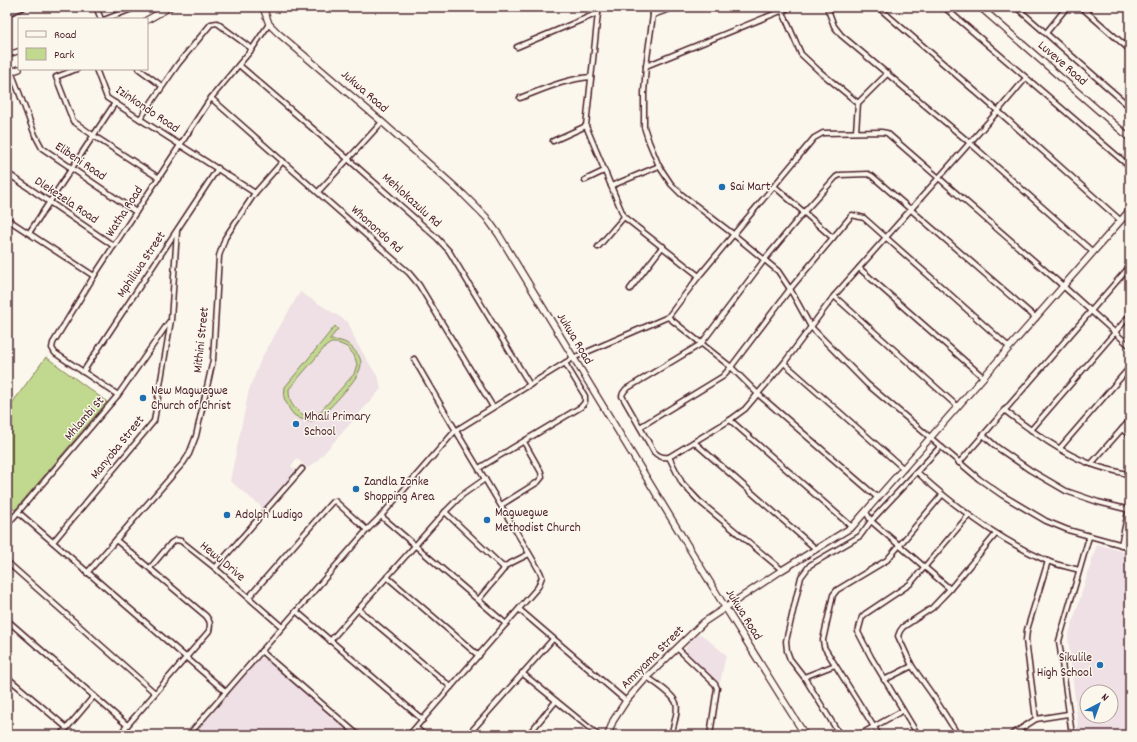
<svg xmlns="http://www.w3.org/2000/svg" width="1137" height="742" viewBox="0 0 1137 742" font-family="Dekko,sans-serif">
  <rect width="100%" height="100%" fill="#fbf7ec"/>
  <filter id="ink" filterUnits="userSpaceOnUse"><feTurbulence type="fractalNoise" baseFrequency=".025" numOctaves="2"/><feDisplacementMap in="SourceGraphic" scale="8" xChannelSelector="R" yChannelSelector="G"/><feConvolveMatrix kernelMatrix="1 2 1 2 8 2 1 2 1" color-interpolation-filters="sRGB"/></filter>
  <g filter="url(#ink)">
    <!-- built -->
    <g fill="#eee0e4" fill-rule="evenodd">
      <polygon points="300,292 348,322 356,342 379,379 381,389 317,461 308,468 297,459 291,466 296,470 263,508 230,481 249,390 262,357"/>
      <path d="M1097,544L1130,554V735H1079L1068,637ZM1087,692H1111V716H1087Z"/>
      <polygon points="701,634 726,655 720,683 709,674 686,653 686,647 694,637"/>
      <polygon points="266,658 354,735 194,735 259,659"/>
    </g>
    <!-- green -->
    <g fill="#c1d98f" stroke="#867c5d" fill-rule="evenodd">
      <path d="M335,326L338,329L329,340C340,340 347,341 354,350C358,354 361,358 361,364C361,378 330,407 320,418L312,421L301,419L294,415L290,410L284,398L285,387ZM331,343H338L347,347L354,355L357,364L354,374L320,412L315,416L307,417C294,409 289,405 289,389L325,347Z"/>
      <polygon points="46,357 107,402 15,510 7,505 7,410"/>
    </g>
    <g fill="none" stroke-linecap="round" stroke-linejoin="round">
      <defs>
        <g id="street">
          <polyline points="96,7 101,19"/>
          <polyline points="596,7 598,13 586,126 624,217 699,276"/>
          <polyline points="652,7 653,15 646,66 644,93 644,127 649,142 659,166 671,184 681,194 733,234 778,271 790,289 811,327 867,384 979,479 1002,495 1046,521 1068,530 1130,547"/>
          <polyline points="827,7 834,26 841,35 970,143 1093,252"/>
          <polyline points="878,7 998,111 1120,220"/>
          <polyline points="944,7 1130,167"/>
          <polyline points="1016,7 1130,107"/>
          <polyline points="1081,7 1130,50"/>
          <polyline points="782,10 801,54 819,71 858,103"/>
          <polyline points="7,14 24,7"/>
          <polyline points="653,15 675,7"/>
          <polyline points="106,19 137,7"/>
          <polyline points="1046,33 1067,7"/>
          <polyline points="517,47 598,13"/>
          <polyline points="7,55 19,51"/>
          <polyline points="239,65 348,159 437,238 449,251 530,385"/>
          <polyline points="646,66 791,7"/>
          <polyline points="77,69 56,77 73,121 94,136 159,178"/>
          <polyline points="96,69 107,98 255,193"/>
          <polyline points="139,69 162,86"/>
          <polyline points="11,71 35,135 42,148 136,212"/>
          <path d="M1026,78L998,111L834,296L784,363L745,409L730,420L669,457C663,458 658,456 654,452L622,396L623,393L626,389L701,344L765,259L804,212L836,177L840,175L868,174L872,176L1036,318"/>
          <polyline points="211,98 409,273 419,285 493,407"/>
          <path d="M520,98C544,89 565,79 591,77"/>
          <polyline points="140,119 178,64 211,24 217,23 252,49"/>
          <polyline points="856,132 858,103 888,73"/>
          <polyline points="553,141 586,126"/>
          <polyline points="7,173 114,246"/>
          <polyline points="585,180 604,171"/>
          <polyline points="611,186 659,166"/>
          <polyline points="774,186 833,238"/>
          <polyline points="318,192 382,122"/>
          <polyline points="7,219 94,276"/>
          <polyline points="29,233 115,103"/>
          <polyline points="598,247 624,217"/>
          <polyline points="859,268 983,377"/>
          <polyline points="630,289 663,246"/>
          <polyline points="834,296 957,406"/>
          <polyline points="668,317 731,367 758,394 878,498"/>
          <polyline points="784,363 904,469"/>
          <polyline points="83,372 218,168"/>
          <polyline points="118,395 55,353 52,348 53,343 94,276 211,98 252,49 269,24"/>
          <path d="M1004,410C1031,430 1059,452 1091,464C1103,469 1117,471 1130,475"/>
          <polyline points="730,420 852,527"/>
          <polyline points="640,427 722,377 731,367 790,289 852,215 864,218 1009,347"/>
          <polyline points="1122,429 1130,436"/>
          <polyline points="1031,430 1130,315"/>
          <polyline points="983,435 998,448 1030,470 1066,491 1098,502 1130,510"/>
          <polyline points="694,442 816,549"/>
          <polyline points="1060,448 1130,367"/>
          <polyline points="669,457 682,483 699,501 782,570"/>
          <polyline points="959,463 1130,266"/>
          <polyline points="1091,464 1130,420"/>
          <polyline points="479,468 581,407 585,402 585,396 565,363"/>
          <path d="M917,472C956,508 998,539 1047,561C1057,565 1069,567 1079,570"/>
          <polyline points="501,505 538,482 542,477 541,472 524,442"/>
          <polyline points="18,512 226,692"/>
          <polyline points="445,512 503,567 504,569 479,599"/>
          <polyline points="866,512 871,521 950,589"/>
          <polyline points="381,516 506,624"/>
          <polyline points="7,525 118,395 169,322"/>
          <path d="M116,540L206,616C210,621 211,624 209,631L119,735"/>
          <polyline points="53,542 154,421 171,320 177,231"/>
          <polyline points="1121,545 1130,503"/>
          <polyline points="7,562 155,693"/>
          <polyline points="503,567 529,554"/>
          <polyline points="150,568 171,543 176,540 181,541 215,568 282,627"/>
          <polyline points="215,568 302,469"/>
          <polyline points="87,573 184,462 189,454 196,436 213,360 219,256 225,238 255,193 283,161"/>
          <polyline points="387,577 479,656"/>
          <polyline points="249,597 332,502 335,501 367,530"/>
          <polyline points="358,609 451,687"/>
          <polyline points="520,610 626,701"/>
          <polyline points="296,611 423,720"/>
          <polyline points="7,620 127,725"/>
          <polyline points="330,641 445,512 462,495 485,479"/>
          <polyline points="677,648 715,684 717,688 710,735"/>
          <polyline points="261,651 358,735"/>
          <polyline points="522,673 598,735"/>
          <polyline points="7,677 67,728"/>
          <path d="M647,677C655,683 673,694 676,703C679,710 673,727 671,735"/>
          <polyline points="804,677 835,665"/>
          <polyline points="884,680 912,666"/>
          <polyline points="1036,719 1026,640 1027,630 1048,561"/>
          <polyline points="416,728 424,735"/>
          <polyline points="7,733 9,735"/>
          <polyline points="61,735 94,696"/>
          <polyline points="191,735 192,731 367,530 381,516 455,431 573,358 668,317 699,276 814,138 823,133 881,132 887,133 1063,286 1130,346"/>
          <path d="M409,735L538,587L542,577L540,572C499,501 455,431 414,359"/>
          <polyline points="468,735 553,639"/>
          <polyline points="528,735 556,701"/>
          <polyline points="840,735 804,677 790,659 787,651 786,641 801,577 810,565 860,536 871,521 940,447"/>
          <polyline points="859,735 902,711"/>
          <polyline points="879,735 824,647 823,640 833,595 837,590 887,560 942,495"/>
          <polyline points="918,735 871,657 858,632 862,617 865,614 910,584 968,516"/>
          <polyline points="958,735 934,697 912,666 898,636 900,631 903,627 932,608 950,589 996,534"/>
          <polyline points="1011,735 1036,719 1068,714"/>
          <polyline points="1072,735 1059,641 1089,537"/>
        </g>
        <g id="secondary">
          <polyline points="263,7 269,24 278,33 382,122 464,195 486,217 499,235 725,607 805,735"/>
          <polyline points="980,7 1130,138"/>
          <polyline points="147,20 170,7"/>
          <polyline points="7,73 19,69"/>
          <polyline points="608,735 613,721 626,701 647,677 704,622 782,570 852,527 1130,210"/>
        </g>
      </defs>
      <!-- street casing -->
      <use href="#street" stroke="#4a1f2b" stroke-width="7"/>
      <!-- secondary casing -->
      <use href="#secondary" stroke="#4a1f2b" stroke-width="8"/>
      <!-- street -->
      <use href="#street" stroke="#fbf7ec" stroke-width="4"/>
      <!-- secondary -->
      <use href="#secondary" stroke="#fbf7ec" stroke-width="5.5"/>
    </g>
  </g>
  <!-- markers -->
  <g fill="#1f6fb2" stroke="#fbf7ec" stroke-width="1.5">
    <circle cx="722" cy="187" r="4"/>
    <circle cx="143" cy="398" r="4"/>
    <circle cx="296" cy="424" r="4"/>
    <circle cx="356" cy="489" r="4"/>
    <circle cx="227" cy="515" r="4"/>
    <circle cx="487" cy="520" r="4"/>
    <circle cx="1100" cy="665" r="4"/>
  </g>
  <g text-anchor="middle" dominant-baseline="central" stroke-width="3" stroke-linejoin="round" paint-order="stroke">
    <!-- street labels -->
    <g font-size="13" fill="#4a1f2b" stroke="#fbf7ec">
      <text transform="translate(1062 64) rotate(41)">Luveve Road</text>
      <text transform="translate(364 92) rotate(41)">Jukwa Road</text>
      <text transform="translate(147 110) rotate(34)">Izinkondo Road</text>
      <text transform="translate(80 162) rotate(34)">Elibeni Road</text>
      <text transform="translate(66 201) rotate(34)">Dlekezela Road</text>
      <text transform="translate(411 201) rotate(42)">Mehlokazulu Rd</text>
      <text transform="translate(125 212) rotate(-57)">Watha Road</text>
      <text transform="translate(376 230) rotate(42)">Whonondo Rd</text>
      <text transform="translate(142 265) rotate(-56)">Mphiliwa Street</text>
      <text transform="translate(574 339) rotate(59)">Jukwa Road</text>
      <text transform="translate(202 340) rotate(-84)">Mithini Street</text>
      <text transform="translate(85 419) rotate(-49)">Mhlambi St</text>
      <text transform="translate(118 448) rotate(-51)">Manyoba Street</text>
      <text transform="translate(222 562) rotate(40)">Hewu Drive</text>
      <text transform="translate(743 615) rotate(58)">Jukwa Road</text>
      <text transform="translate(653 658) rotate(-45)">Amnyama Street</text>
    </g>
    <!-- poi labels -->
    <g font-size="13" fill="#4a1f2b" stroke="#fbf7ec" text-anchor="start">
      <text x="730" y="187">Sai Mart</text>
      <text x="151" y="391">New Magwegwe<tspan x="151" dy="15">Church of Christ</tspan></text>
      <text x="304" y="417">Mhali Primary<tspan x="304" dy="15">School</tspan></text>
      <text x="364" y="482">Zandla Zonke<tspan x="364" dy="15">Shopping Area</tspan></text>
      <text x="495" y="513">Magwegwe<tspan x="495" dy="15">Methodist Church</tspan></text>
      <text x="235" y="515">Adolph Ludigo</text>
      <text x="1092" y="658" text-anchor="end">Sikulile<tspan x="1092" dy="15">High School</tspan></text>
    </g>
  </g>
  <!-- margin -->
  <rect width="1137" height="742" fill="none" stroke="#fbf7ec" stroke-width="24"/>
  <rect x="12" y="12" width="1113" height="718" fill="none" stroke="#4a1f2b" stroke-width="1.5" filter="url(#ink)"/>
  <!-- legend -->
  <rect x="18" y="18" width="130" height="52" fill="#fbf7ec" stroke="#b4a19f"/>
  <rect x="26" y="31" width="20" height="6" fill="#fbf7ec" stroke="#b4a19f"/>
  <text x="54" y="38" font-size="12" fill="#4a1f2b">Road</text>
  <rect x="26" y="48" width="20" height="12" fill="#c1d98f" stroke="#b4a19f"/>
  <text x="54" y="58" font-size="12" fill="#4a1f2b">Park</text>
  <!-- north arrow -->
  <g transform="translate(1099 704) rotate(41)"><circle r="19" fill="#fbf7ec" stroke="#b4a19f"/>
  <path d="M0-3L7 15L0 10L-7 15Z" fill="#1f6fb2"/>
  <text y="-6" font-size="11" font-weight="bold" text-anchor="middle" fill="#4a1f2b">N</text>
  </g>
</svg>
